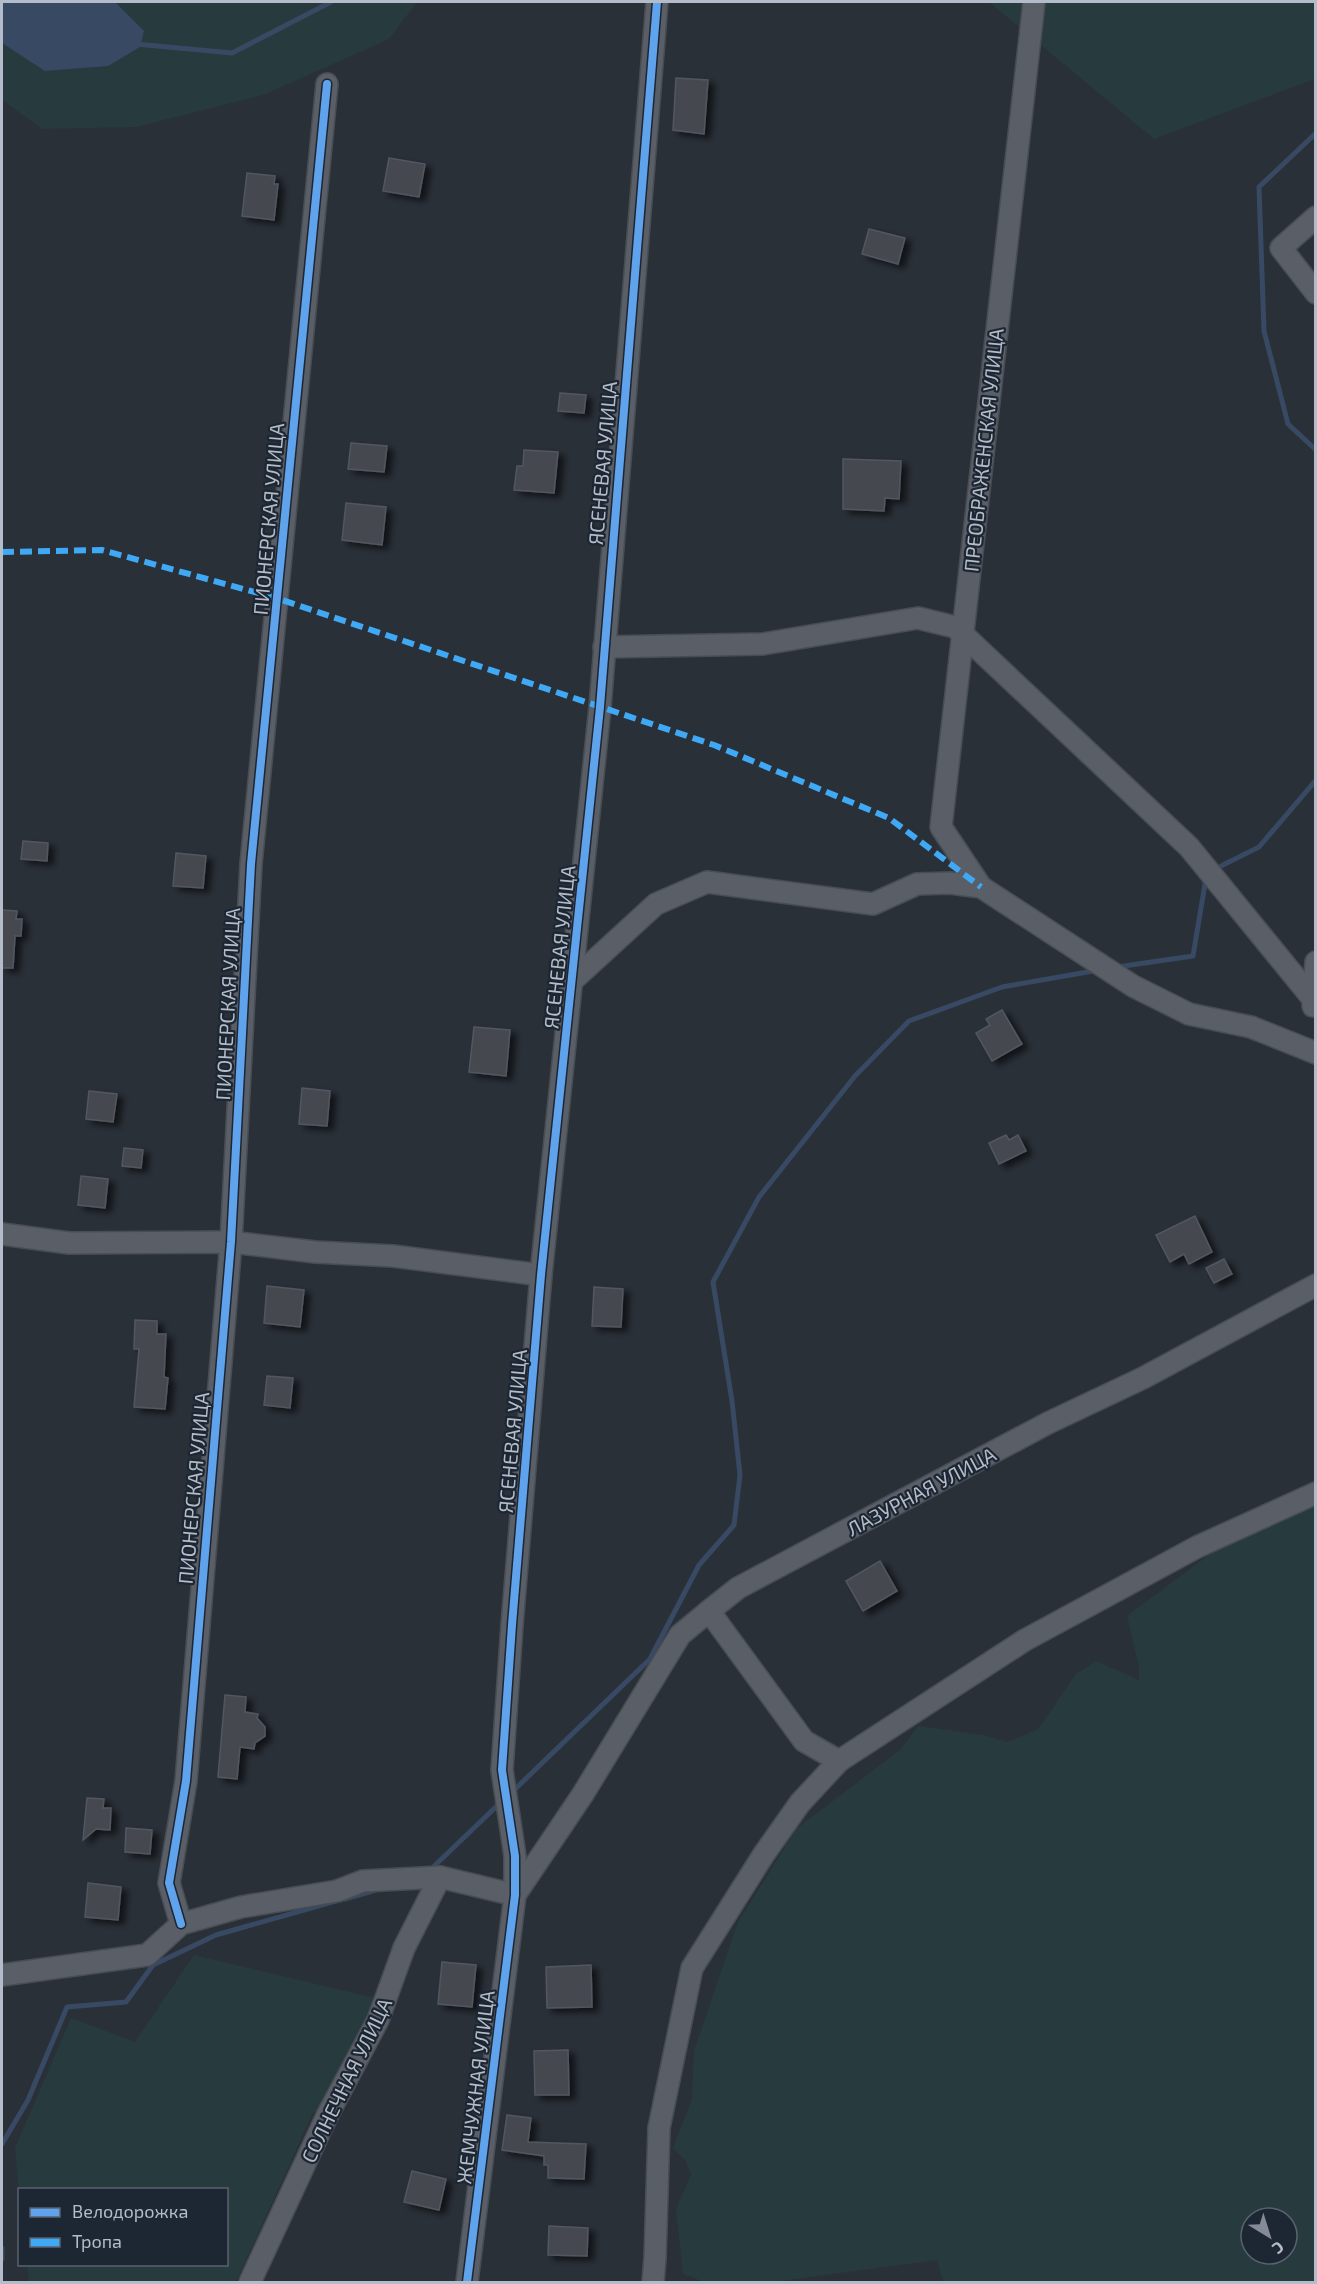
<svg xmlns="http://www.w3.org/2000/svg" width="1317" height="2284" viewBox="0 0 1317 2284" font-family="'Exo 2',sans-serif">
  <defs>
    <filter id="shadow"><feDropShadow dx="6" dy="4" stdDeviation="3" flood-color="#0009"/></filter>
  </defs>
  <rect width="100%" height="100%" fill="#2a3038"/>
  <!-- green -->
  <g fill="#273a3e" fill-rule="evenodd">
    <polygon points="2,2 417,2 389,39 263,95 136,127 42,129 2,100"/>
    <polygon points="989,2 1315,2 1315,79 1154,139"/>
    <path d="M1315,1501V2282H943L937,2260L773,2282H704L683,2274L676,2209L691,2175L685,2160L673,2148L692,2099L694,2051L738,1922L797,1828L900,1750L918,1726L983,1735L1008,1742L1038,1729L1076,1674L1096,1661L1139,1680V1667L1127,1616L1214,1551ZM1251,2218H1287V2254H1251Z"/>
    <polygon points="194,1955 375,1998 370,2023 324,2109 313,2113 236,2282 29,2282 27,2265 226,2264 226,2190 20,2190 19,2192 15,2148 71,2018 135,2042"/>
  </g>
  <!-- water -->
  <polygon fill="#384963" points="2,2 115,2 144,31 140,47 108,66 45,71 2,43"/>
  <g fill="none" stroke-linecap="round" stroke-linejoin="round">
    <!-- stream -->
    <g stroke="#384963" stroke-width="5">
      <polyline points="136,44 232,53 331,2"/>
      <polyline points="1316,133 1259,187 1264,331 1288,424 1316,450"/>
      <polyline points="1213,870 1259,847 1316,780"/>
      <polyline points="1117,967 1193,956 1206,878"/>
      <polyline points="512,1792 650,1659 699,1565 734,1525 740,1475 732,1401 713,1282 759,1197 855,1076 909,1021 1002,987 1099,970"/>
      <polyline points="429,1871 501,1802"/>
      <polyline points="345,1899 376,1890"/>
      <polyline points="2,2144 28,2100 67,2007 126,2002 153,1965 216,1935 336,1901"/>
      <polyline points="2,2248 2,2259"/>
    </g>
  </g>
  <!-- building -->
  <g fill="#444950" stroke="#52575f" stroke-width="1.5" filter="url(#shadow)">
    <polygon points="676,78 708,80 704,134 673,130"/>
    <polygon points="389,158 425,164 419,197 383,191"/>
    <polygon points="247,173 275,176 274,184 278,184 274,220 242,216"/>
    <polygon points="869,229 905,238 898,264 862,254"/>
    <polygon points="560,393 586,395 584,413 558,411"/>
    <polygon points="351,443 387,446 384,472 348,469"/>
    <polygon points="524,450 558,452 554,493 514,490 517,466 523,466"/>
    <polygon points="843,459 901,461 899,499 885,498 884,511 843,509"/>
    <polygon points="346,503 386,507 382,545 342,540"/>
    <polygon points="23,841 48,843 47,861 21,859"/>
    <polygon points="176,853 206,856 203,888 173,886"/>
    <polygon points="2,910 17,911 16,919 22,919 21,936 15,936 13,968 2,968"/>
    <polygon points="1002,1010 1022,1044 992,1061 976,1033 990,1025 986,1019"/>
    <polygon points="474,1027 510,1030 506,1076 469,1072"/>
    <polygon points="302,1088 330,1091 327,1126 299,1124"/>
    <polygon points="89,1091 117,1094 113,1122 86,1119"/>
    <polygon points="1006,1135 1009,1140 1018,1135 1026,1151 999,1164 989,1143"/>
    <polygon points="124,1148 143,1150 141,1168 122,1166"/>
    <polygon points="81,1176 108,1179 105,1208 78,1205"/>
    <polygon points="1195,1216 1212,1252 1189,1264 1184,1254 1170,1262 1156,1235"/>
    <polygon points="1224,1259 1232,1274 1214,1283 1206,1268"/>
    <polygon points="267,1286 304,1290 300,1327 264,1323"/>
    <polygon points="594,1287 623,1289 621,1327 592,1326"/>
    <polygon points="135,1320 157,1321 157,1334 166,1334 164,1377 168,1378 165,1409 134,1407 139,1349 134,1349"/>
    <polygon points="267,1376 293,1378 290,1408 264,1405"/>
    <polygon points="880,1561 897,1591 863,1611 846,1581"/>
    <polygon points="225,1695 246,1697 245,1712 258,1714 257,1718 265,1727 265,1736 255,1743 254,1749 240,1747 237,1779 218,1777"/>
    <polygon points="87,1798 104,1799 103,1808 111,1808 110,1830 96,1829 83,1840"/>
    <polygon points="126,1828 152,1830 150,1854 125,1852"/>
    <polygon points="88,1883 121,1887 118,1920 85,1917"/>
    <polygon points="442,1962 476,1965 472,2007 438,2004"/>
    <polygon points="591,1965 592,2007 547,2008 546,1967"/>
    <polygon points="568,2050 569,2095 535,2095 534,2051"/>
    <polygon points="507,2115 531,2118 528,2142 586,2144 584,2179 548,2178 548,2165 544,2165 544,2156 502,2150"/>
    <polygon points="412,2171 446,2179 439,2210 404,2202"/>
    <polygon points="549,2226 588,2228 587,2256 548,2255"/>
  </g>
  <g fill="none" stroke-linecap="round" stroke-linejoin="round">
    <defs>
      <g id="street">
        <polyline points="1316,217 1281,248 1316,293"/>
        <polyline points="604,647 763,644 918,618 955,627 1189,847 1313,999"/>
        <polyline points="981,887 941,827 1034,2"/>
        <polyline points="572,981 656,904 707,882 873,904 917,884 950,883 981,887 1133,986 1189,1014 1251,1027 1316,1053"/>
        <polyline points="1313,1006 1316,962"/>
        <polyline points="2,1234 69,1243 231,1242 315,1252 393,1256 541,1275"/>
        <polyline points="839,1761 804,1741 709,1611 738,1588 1048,1423 1143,1378 1316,1285"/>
        <polyline points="181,1924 169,1883 186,1781 231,1242 251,864 327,84"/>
        <polyline points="2,1975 147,1955 181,1924 241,1907 337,1891 363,1881 440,1877 515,1895 583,1794 680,1635 709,1611"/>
        <polyline points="250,2282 327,2116 378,2020 404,1948 440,1877"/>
        <polyline points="467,2282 515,1895 515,1856 502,1770 512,1625 541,1275 600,707 657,2"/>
        <polyline points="653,2282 655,2258 659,2128 692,1968 764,1854 800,1803 839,1761 1025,1640 1197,1547 1316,1493"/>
      </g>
    </defs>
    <!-- street casing -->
    <use href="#street" stroke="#484c53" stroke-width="24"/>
    <!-- street -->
    <use href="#street" stroke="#5a5e66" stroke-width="21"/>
    <!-- quiet -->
    <polyline stroke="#3fa9f5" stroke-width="6" stroke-dasharray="12 6" stroke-linecap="butt" points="2,552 102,550 276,598 714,745 889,818 981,887"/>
    <defs>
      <g id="cycleway">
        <polyline points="181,1924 169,1883 186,1781 231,1242 251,864 327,84"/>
        <polyline points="467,2282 515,1895 515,1856 502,1770 512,1625 541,1275 600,707 657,2"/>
      </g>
    </defs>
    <!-- cycleway casing -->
    <use href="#cycleway" stroke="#1d2633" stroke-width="11"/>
    <!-- cycleway -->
    <use href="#cycleway" stroke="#60a3ed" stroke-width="8"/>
  </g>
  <g text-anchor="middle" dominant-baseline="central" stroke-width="4.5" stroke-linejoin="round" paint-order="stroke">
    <!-- street labels -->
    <g font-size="20" fill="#b4bcc9" stroke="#1d2633">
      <text transform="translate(983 450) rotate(-84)">ПРЕОБРАЖЕНСКАЯ УЛИЦА</text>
      <text transform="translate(602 463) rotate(-85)">ЯСЕНЕВАЯ УЛИЦА</text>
      <text transform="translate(268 519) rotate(-85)">ПИОНЕРСКАЯ УЛИЦА</text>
      <text transform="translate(559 947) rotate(-84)">ЯСЕНЕВАЯ УЛИЦА</text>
      <text transform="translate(227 1004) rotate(-87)">ПИОНЕРСКАЯ УЛИЦА</text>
      <text transform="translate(512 1431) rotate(-85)">ЯСЕНЕВАЯ УЛИЦА</text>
      <text transform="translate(193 1488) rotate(-85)">ПИОНЕРСКАЯ УЛИЦА</text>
      <text transform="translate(921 1491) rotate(-28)">ЛАЗУРНАЯ УЛИЦА</text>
      <text transform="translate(346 2080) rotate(-64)">СОЛНЕЧНАЯ УЛИЦА</text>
      <text transform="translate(475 2087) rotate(-83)">ЖЕМЧУЖНАЯ УЛИЦА</text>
    </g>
  </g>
  <!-- border -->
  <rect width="1317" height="2284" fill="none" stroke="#b4bcc9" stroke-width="6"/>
  <!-- legend -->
  <rect x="18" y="2188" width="210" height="78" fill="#1d2633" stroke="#59626f" stroke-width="1.5"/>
  <rect x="30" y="2208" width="30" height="9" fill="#60a3ed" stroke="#59626f" stroke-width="1.5"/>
  <text x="72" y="2218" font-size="18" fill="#b4bcc9">Велодорожка</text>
  <rect x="30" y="2238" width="30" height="9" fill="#3fa9f5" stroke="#59626f" stroke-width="1.5"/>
  <text x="72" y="2248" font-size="18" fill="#b4bcc9">Тропа</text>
  <!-- north arrow -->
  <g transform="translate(1269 2236) rotate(142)"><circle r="28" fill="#1d2633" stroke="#59626f" stroke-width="1.5"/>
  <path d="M0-4.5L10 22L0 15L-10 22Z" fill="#848b96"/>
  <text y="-9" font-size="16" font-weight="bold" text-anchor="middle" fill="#b4bcc9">С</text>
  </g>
</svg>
